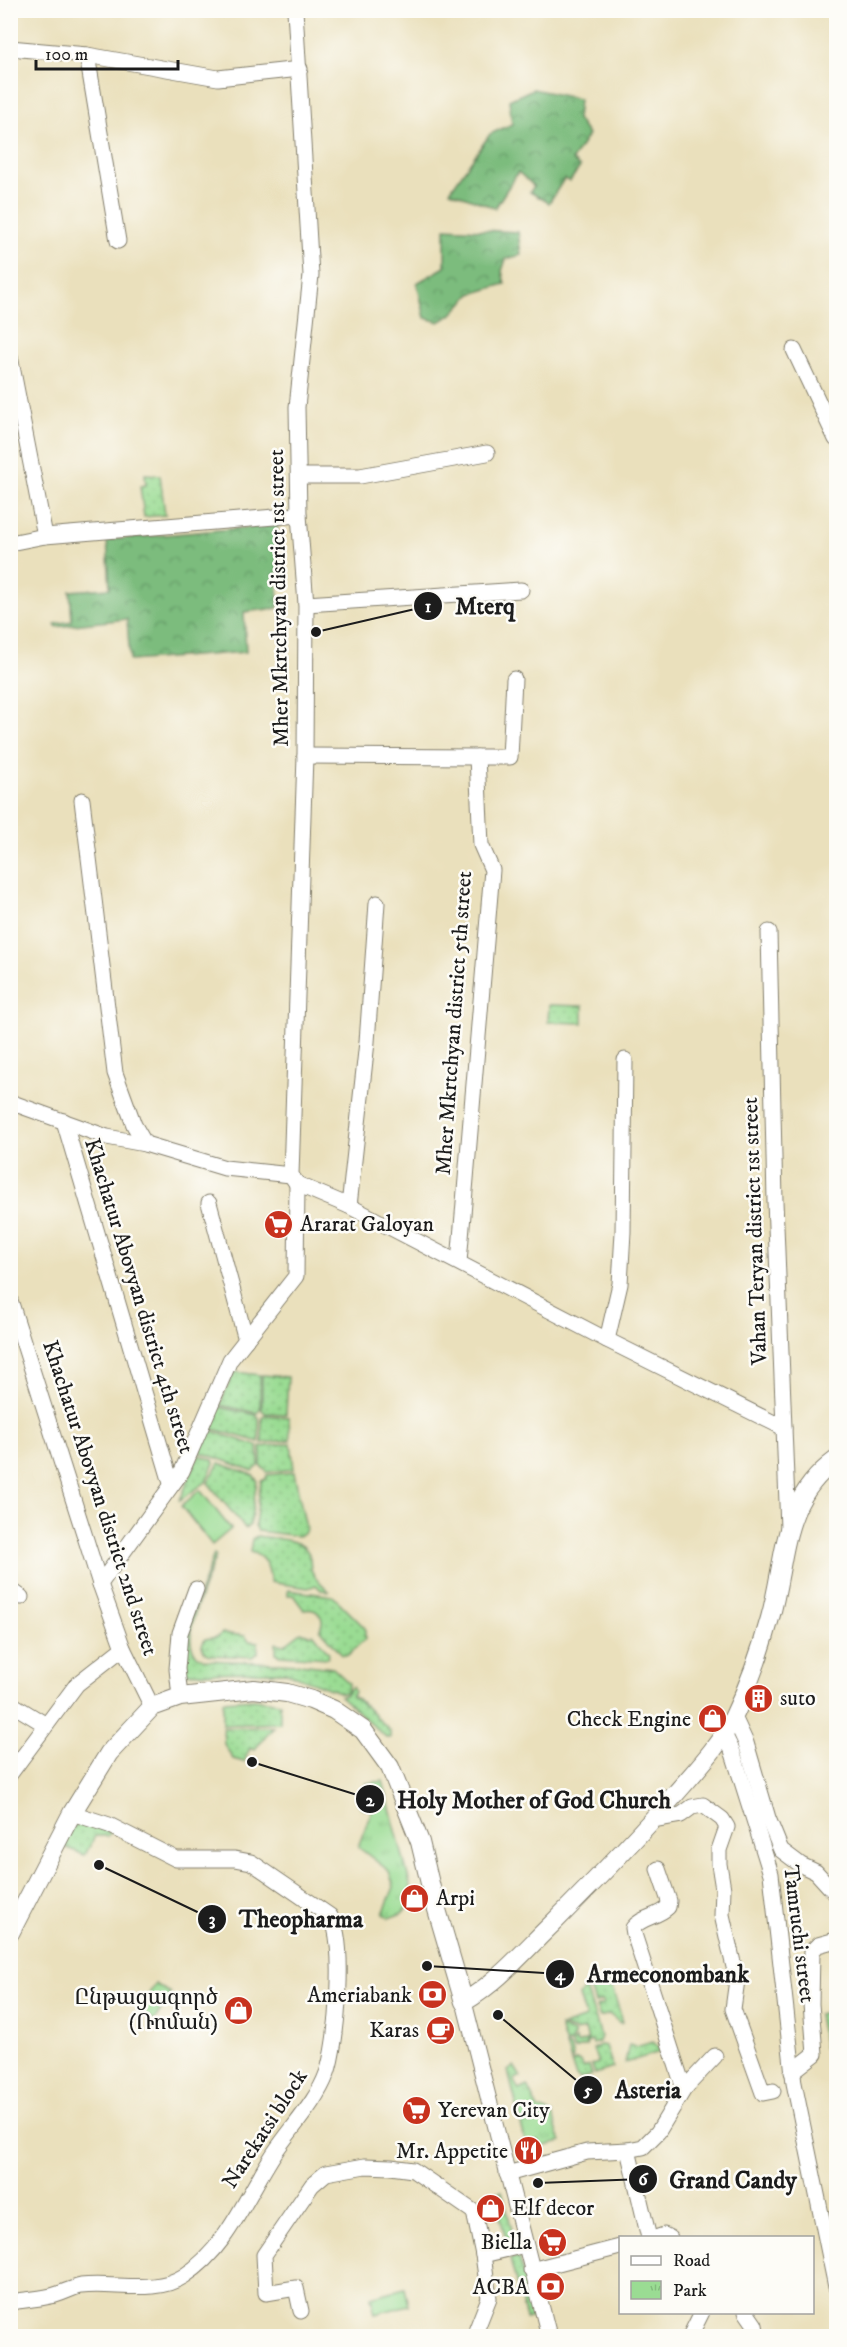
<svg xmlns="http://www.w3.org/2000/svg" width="847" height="2347" viewBox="0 0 847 2347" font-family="'IM FELL DW Pica','Noto Serif Armenian',serif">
  <defs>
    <pattern id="grass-dots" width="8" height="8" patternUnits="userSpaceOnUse" patternTransform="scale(1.5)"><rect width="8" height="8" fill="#9adc93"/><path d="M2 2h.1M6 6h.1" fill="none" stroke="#84bc7e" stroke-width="1.8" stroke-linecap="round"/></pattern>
    <pattern id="forest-crowns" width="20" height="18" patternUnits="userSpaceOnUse" patternTransform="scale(1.5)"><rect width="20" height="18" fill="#7bbc7d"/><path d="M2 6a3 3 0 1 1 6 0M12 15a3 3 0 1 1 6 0" fill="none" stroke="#649866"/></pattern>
    <pattern id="park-tufts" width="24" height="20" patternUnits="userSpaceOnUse" patternTransform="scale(1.5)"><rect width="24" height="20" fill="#9adc93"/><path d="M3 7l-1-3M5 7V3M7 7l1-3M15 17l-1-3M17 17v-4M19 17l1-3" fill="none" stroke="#84bc7e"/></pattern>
  </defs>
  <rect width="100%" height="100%" fill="#fdfcf7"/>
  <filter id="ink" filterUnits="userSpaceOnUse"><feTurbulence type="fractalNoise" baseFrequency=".0167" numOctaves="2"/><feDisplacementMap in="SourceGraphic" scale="12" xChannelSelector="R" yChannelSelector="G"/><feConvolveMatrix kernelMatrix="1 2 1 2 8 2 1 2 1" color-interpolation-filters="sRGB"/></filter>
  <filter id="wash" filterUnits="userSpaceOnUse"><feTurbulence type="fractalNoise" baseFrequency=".008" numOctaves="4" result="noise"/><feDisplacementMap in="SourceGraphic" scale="24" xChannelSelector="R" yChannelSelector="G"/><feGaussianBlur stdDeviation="1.35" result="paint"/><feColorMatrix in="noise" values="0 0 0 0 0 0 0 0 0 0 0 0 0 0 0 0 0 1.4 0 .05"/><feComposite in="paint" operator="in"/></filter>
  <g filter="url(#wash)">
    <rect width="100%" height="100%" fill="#eae0bc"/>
    <!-- grass -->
    <g fill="url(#grass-dots)" stroke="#5b7c58" stroke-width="1.5">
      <polygon points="145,474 160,475 165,515 144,517 140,486 146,485"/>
      <polygon points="549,1005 583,1006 583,1023 548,1022"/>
      <polygon points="234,1372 260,1375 260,1409 257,1413 220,1405"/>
      <polygon points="262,1375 288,1377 286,1414 265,1413 262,1410"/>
      <polygon points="219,1407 257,1415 259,1418 259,1442 210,1428"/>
      <polygon points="265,1415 289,1417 290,1440 262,1443 262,1418"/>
      <polygon points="209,1430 258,1446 259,1466 253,1471 200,1452"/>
      <polygon points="291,1443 294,1469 267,1472 261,1466 261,1447"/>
      <polygon points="199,1455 213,1460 214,1463 206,1482 180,1500"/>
      <polygon points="219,1463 253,1475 257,1480 250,1525 245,1528 208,1483"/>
      <polygon points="294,1472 306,1528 305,1532 298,1536 258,1531 255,1525 261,1481 266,1479 267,1475"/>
      <path d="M257,1536C272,1538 303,1538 309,1554C311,1559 310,1564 311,1569C314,1578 322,1584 329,1591L321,1590L316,1585L308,1588L270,1582C270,1567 265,1556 250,1552L252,1539Z"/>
      <path d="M214,1554L216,1556C208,1576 185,1628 192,1647C194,1654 199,1657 205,1660L300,1664L333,1668L349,1683L347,1692L341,1693L285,1672L185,1673L183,1668L185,1633Z"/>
      <path d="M288,1590L333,1596L365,1628V1639L348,1655H342L320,1629C326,1617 317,1607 304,1610L293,1595H288Z"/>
      <polygon points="301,1632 309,1635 314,1634 329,1653 328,1658 280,1655 276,1653 276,1643 284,1645"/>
      <polygon points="222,1633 245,1636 249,1641 258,1642 258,1653 252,1657 210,1655 204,1652 202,1645 205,1639 218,1637"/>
      <polygon points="352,1687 354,1692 352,1697 358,1699 390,1731 390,1738 387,1738 340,1696 345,1695"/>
      <polygon points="254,1699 280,1703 280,1723 223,1725 223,1701"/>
      <polygon points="274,1727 254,1750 250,1748 244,1762 233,1759 224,1744 223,1728"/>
      <polygon points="84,1823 111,1832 108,1836 95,1836 85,1855 62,1846 73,1825"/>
      <polygon points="610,1981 623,2022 620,2023 609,2014 600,2017 596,2007 604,2004 602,2001 595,2003 590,1988"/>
      <polygon points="586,1989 601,2036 599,2042 593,2044 592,2041 586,2043 587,2046 574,2050 572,2044 575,2040 577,2044 588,2040 585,2029 575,2031 563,2026 586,2018 579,1996 583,1990"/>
      <polygon points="560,2027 573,2033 574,2036 570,2044 568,2043 566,2046 570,2047 573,2058 571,2059 572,2063 576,2060 582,2063 583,2068 589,2066 592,2075 580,2079 576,2077"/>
      <polygon points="652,2042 663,2051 625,2063 629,2045 636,2047"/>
      <polygon points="600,2045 606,2046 613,2068 595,2074 592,2065 598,2063 593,2049"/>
      <polygon points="502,2191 514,2238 506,2240 494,2193"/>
      <polygon points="519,2257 534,2317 526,2319 510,2259"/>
    </g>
    <!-- forest -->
    <g fill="url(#forest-crowns)" stroke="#4c6c4c" stroke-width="1.5">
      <polygon points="533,89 579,99 577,119 588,135 572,160 580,167 570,181 564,179 549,203 530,192 534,186 518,172 495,208 450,191 490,134 512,124 509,100"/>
      <polygon points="445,228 518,232 521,255 506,259 502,271 505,284 471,294 451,315 439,322 425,318 417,283 445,267"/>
      <polygon points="277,525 278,608 244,612 246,652 130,661 127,619 56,627 55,624 72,621 70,591 110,588 107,540"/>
    </g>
    <!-- park -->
    <g fill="url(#park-tufts)" stroke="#5b7c58" stroke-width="1.5">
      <polygon points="383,1781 414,1899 402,1913 389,1918 383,1914 394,1887 389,1871 358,1847 372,1810 361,1807 358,1802 367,1783"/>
      <polygon points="514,2066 521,2077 514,2081 519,2090 527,2086 538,2109 553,2114 558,2135 562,2142 541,2147 539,2141 526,2144 508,2071"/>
    </g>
    <!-- pitch -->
    <g fill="#9adc93" stroke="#5b7c58" stroke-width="1.5">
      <polygon points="200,1490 231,1529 212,1545 181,1506"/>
      <polygon points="155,1984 171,1993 154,2021 138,2011"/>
      <polygon points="836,2010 836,2046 824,2048 818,2014"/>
      <polygon points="405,2288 409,2305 375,2314 371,2297"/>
    </g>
  </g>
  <g filter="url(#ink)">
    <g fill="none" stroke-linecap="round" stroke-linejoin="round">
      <defs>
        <g id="minor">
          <polyline points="295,10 311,275 297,407 299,515 306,604 305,756 291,1175 297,1184"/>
          <polyline points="10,48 87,55 218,78 300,69"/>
          <polyline points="87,55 118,241"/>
          <polyline points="794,350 836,439"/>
          <polyline points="10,356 45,536"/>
          <polyline points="299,476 360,476 487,453"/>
          <polyline points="10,543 45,536 299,515"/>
          <polyline points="306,604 521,590"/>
          <polyline points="305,756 477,757"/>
          <polyline points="82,800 115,1073 134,1125 145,1144 225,1168 291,1175"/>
          <polyline points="769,932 775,1201 788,1528"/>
          <polyline points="10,1102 107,1137 145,1144"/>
          <polyline points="64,1121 171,1483"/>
          <polyline points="297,1184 349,1206 607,1340 784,1428"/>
          <polyline points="209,1203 246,1340"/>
          <polyline points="349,1206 367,1042 377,903"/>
          <polyline points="459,1262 492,870 481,845 477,757 510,757 514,679"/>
          <polyline points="10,1300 100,1584 123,1648 152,1707"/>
          <polyline points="607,1340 620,1284 623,1232 625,1060"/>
          <polyline points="100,1584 182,1471 230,1360 296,1276 297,1184"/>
          <polyline points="10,1589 21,1597"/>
          <polyline points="180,1697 177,1669 180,1633 196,1589"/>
          <polyline points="10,1703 46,1725"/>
          <polyline points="734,1717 746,1743 768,1818 781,1850 801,1865 816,1872 836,1894"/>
          <polyline points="724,1734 732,1750 771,1874 794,2083 836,2287"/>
          <polyline points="10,1774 77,1684 123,1648"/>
          <polyline points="652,1820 681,1815 692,1807 703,1805 722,1819 727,1827 719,1850 719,1864 723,1889 722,1915 737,1980 733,2009 763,2093 773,2091"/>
          <path d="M658,1869L669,1901L668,1907C658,1917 641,1917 633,1928L634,1934L684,2089"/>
          <polyline points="464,2002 549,2336"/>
          <polyline points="792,2072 815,2054 811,2004 812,1951 818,1945 836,1940"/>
          <polyline points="628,2150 649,2238"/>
          <polyline points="507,2174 587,2152 628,2150 643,2147 658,2132 684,2089 715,2056"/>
          <polyline points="655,2238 664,2235 670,2238"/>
          <polyline points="483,2255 525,2245"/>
          <polyline points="531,2270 620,2247"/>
          <path d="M10,2302C24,2300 38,2299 51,2296C61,2294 71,2288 81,2286C114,2282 155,2295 184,2276C228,2248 247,2194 275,2152C292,2127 317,2101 327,2073C337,2046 347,1938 330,1916L251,1862L235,1859H176L109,1825L72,1813"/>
          <polyline points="301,2311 296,2288 266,2293 264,2255 312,2185 326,2173 365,2166 391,2167 413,2170 474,2212 483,2255 489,2298 474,2336"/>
          <polyline points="746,2312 755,2325 757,2336"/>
          <polyline points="690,2336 702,2312"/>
        </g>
        <path id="major" d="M10,1933L72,1813L109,1753L152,1707L180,1697L254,1689L287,1693L311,1700L334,1710L363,1730L390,1767L420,1842L433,1896L464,2002C498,1982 524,1951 552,1924C595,1881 637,1838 677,1792C697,1769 721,1744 734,1716C749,1685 761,1651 770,1618C787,1558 780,1501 836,1460"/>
      </defs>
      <!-- minor casing -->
      <use href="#minor" stroke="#837e6c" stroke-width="17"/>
      <!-- major casing -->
      <use href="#major" stroke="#837e6c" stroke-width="20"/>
      <!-- minor -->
      <use href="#minor" stroke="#fff" stroke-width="15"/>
      <!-- major -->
      <use href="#major" stroke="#fff" stroke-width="18"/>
    </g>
  </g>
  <!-- icons -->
  <defs>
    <symbol id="supermarket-disc" viewBox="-11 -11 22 22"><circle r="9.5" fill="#c8321e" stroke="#fdfcf7"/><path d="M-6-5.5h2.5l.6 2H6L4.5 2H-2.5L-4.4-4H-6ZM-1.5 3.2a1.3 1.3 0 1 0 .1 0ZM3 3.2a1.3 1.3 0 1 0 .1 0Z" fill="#fff"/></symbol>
    <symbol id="building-disc" viewBox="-11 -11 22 22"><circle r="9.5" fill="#c8321e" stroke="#fdfcf7"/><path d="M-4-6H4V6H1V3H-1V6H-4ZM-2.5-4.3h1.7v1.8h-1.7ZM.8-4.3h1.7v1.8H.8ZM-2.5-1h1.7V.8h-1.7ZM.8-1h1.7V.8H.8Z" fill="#fff"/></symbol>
    <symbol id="shop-disc" viewBox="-11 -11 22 22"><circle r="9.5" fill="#c8321e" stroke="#fdfcf7"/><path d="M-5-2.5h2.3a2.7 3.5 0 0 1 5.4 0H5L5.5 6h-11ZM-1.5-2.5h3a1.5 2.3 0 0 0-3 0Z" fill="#fff"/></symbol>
    <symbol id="bank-disc" viewBox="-11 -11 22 22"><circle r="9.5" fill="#c8321e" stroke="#fdfcf7"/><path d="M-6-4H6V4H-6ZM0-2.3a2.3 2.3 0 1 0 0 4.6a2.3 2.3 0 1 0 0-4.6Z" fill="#fff"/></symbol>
    <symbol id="cafe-disc" viewBox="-11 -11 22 22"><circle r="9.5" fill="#c8321e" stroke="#fdfcf7"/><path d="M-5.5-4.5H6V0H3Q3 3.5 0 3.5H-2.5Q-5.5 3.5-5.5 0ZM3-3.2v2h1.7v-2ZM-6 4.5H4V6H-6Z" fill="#fff"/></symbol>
    <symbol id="restaurant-disc" viewBox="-11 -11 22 22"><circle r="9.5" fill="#c8321e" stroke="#fdfcf7"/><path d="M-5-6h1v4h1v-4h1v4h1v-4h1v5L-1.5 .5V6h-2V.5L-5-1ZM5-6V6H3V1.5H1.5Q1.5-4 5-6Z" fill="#fff"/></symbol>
  </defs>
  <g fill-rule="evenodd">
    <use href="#supermarket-disc" x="262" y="1208" width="33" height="33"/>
    <use href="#building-disc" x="742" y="1682" width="33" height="33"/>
    <use href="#shop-disc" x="696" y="1702" width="33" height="33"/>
    <use href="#shop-disc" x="398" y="1882" width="33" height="33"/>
    <use href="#bank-disc" x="416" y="1978" width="33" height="33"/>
    <use href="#shop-disc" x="222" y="1994" width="33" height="33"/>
    <use href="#cafe-disc" x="424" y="2014" width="33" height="33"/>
    <use href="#supermarket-disc" x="400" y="2094" width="33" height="33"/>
    <use href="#restaurant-disc" x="512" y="2134" width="33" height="33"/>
    <use href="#shop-disc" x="474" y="2192" width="33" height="33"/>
    <use href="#supermarket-disc" x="536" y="2226" width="33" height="33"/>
    <use href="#bank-disc" x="534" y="2270" width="33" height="33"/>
  </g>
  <g text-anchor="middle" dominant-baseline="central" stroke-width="5" stroke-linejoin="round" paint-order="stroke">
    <!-- street labels -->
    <g font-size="22" fill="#1c1c1c" stroke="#fdfcf7">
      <text transform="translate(279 598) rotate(-91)">Mher Mkrtchyan district 1st street</text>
      <text transform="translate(454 1023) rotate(-86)">Mher Mkrtchyan district 5th street</text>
      <text transform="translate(755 1231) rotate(-92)">Vahan Teryan district 1st street</text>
      <text transform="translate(139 1296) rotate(73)">Khachatur Abovyan district 4th street</text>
      <text transform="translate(100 1498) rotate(72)">Khachatur Abovyan district 2nd street</text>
      <text transform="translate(799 1934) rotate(83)">Tamruchi street</text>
      <text transform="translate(265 2129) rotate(-57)">Narekatsi block</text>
    </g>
    <!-- poi labels -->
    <g font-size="22" fill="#1c1c1c" stroke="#fdfcf7" text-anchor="end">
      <text x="300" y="1224" text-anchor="start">Ararat Galoyan</text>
      <text x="780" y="1698" text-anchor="start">suto</text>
      <text x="691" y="1719">Check Engine</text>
      <text x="436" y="1898" text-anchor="start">Arpi</text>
      <text x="412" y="1995">Ameriabank</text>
      <text x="218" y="1997">Ընթացագործ<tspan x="218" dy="25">(Ռոման)</tspan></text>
      <text x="419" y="2030">Karas</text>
      <text x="438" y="2110" text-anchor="start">Yerevan City</text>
      <text x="508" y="2151">Mr. Appetite</text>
      <text x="512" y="2208" text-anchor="start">Elf decor</text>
      <text x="532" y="2242">Biella</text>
      <text x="529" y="2287">ACBA</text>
    </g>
  </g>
  <!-- callouts -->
  <path fill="none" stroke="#1c1c1c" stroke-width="2" d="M316 632L428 606M252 1762L370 1799M99 1865L212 1919M427 1966L560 1974M498 2015L588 2090M538 2183L643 2179"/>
  <g fill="#1c1c1c" stroke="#fdfcf7" stroke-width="2">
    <circle cx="316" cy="632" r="6"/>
    <circle cx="252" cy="1762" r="6"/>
    <circle cx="99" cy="1865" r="6"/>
    <circle cx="427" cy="1966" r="6"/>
    <circle cx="498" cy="2015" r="6"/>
    <circle cx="538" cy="2183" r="6"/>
    <circle cx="428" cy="606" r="15"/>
    <circle cx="370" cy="1799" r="15"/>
    <circle cx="212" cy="1919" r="15"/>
    <circle cx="560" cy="1974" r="15"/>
    <circle cx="588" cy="2090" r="15"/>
    <circle cx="643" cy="2179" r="15"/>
  </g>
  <g font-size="18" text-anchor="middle" font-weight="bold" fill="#fff">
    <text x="428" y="612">1</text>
    <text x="370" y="1806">2</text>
    <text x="212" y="1925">3</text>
    <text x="560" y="1980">4</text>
    <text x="588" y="2096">5</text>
    <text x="643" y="2185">6</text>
  </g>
  <g font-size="24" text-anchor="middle" font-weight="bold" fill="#1c1c1c" stroke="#fdfcf7" stroke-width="5" stroke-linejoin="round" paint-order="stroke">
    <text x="485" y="614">Mterq</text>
    <text x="534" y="1808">Holy Mother of God Church</text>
    <text x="301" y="1927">Theopharma</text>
    <text x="668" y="1982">Armeconombank</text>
    <text x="648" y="2098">Asteria</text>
    <text x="733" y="2188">Grand Candy</text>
  </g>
  <!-- margin -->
  <rect width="847" height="2347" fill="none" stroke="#fdfcf7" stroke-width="36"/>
  <!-- legend -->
  <rect x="619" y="2236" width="195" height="78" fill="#fdfcf7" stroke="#a3a29f" stroke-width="1.5"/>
  <rect x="631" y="2256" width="30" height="9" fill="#ffffff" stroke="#a3a29f" stroke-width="1.5"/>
  <text x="673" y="2266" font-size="18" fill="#1c1c1c">Road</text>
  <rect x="631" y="2281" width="30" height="18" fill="url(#park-tufts)" stroke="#a3a29f" stroke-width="1.5"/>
  <text x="673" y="2296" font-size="18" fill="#1c1c1c">Park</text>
  <!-- scale -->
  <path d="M36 60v9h142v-9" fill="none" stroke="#1c1c1c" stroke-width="3"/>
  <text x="45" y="60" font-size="18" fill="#1c1c1c" stroke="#fdfcf7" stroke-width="4.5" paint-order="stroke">100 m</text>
</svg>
